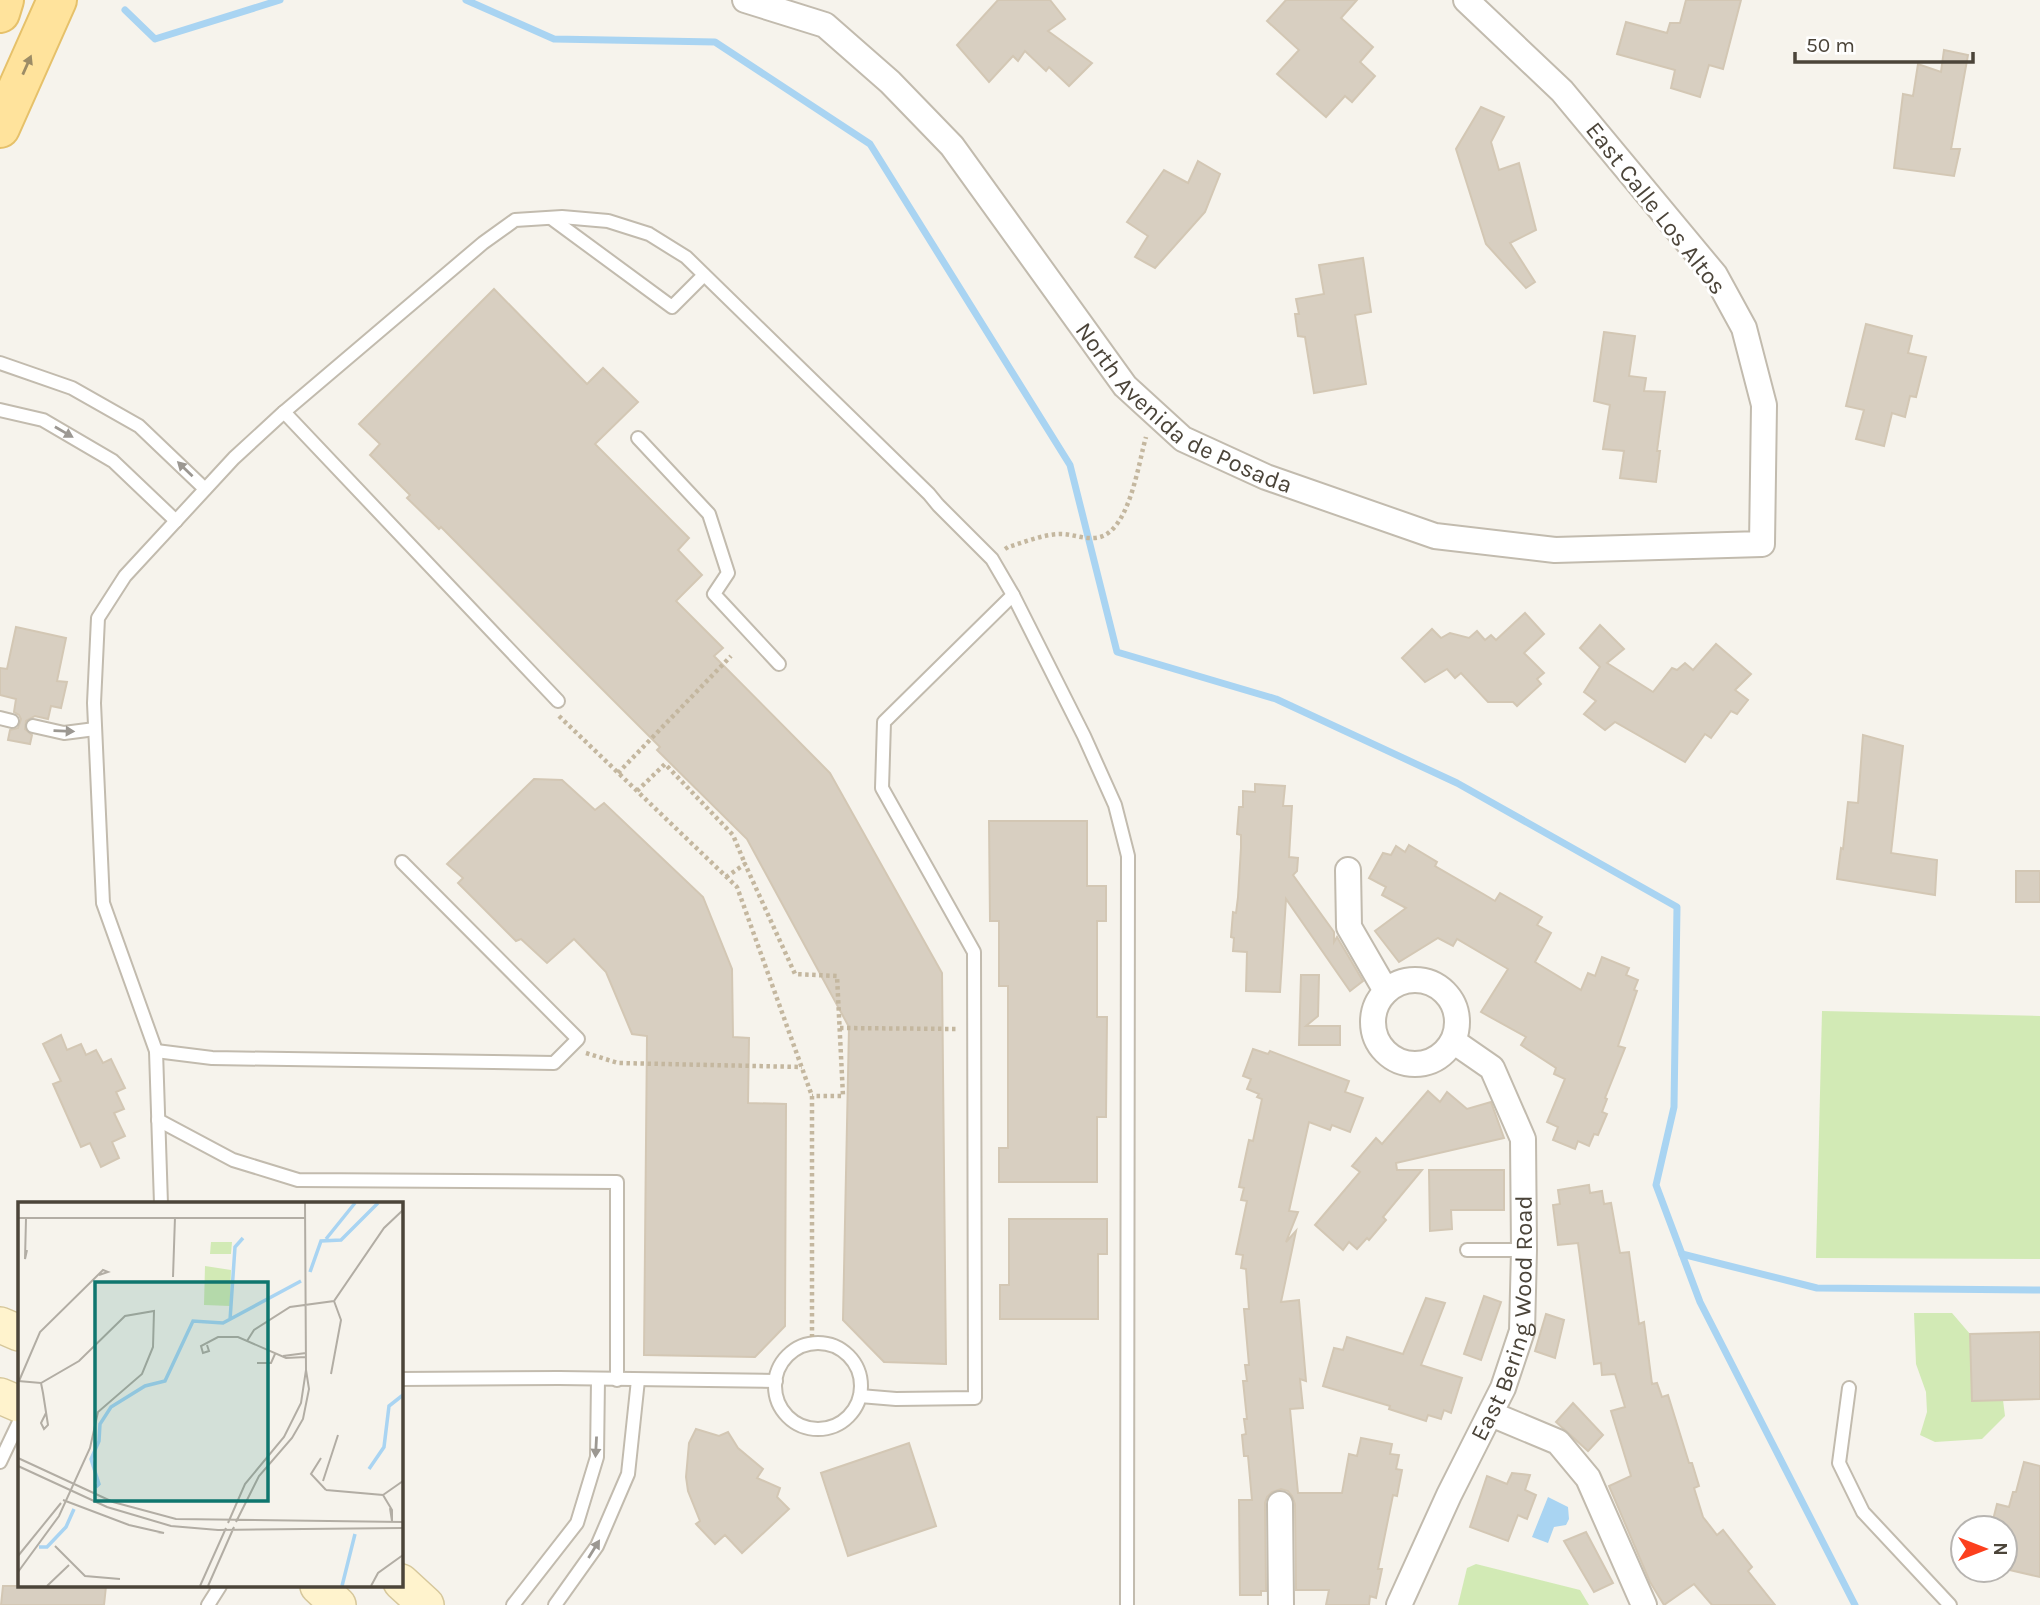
<svg xmlns="http://www.w3.org/2000/svg" width="2040" height="1605" viewBox="0 0 2040 1605" font-family="Karla,sans-serif">
  <rect width="100%" height="100%" fill="#f6f3ec"/>
  <!-- green -->
  <g fill="#d2eab5">
    <polygon points="1822,1011 2040,1016 2040,1259 1816,1258"/>
    <polygon points="1914,1313 1952,1313 1970,1334 1972,1401 2003,1400 2005,1416 1982,1439 1935,1442 1920,1435 1927,1412 1926,1392 1916,1364"/>
    <polygon points="1476,1564 1580,1590 1589,1605 1458,1605 1467,1568"/>
  </g>
  <!-- water -->
  <polygon fill="#a9d4f2" points="1548,1497 1568,1507 1569,1519 1566,1525 1554,1527 1548,1543 1532,1537"/>
  <g fill="none" stroke-linecap="round" stroke-linejoin="round">
    <!-- stream -->
    <g stroke="#a9d4f2" stroke-width="7">
      <polyline points="466,0 554,39 715,42 870,144 1070,465 1117,652 1276,699 1457,783 1677,907 1674,1107 1656,1185 1700,1302 1855,1605"/>
      <polyline points="125,10 155,39 280,0"/>
      <polyline points="1682,1254 1817,1288 2040,1290"/>
    </g>
  </g>
  <!-- building -->
  <g fill="#d8cfc1" stroke="#d3c7b4" stroke-width="2">
    <polygon points="998,0 1050,0 1065,19 1048,31 1092,63 1069,86 1049,67 1046,71 1025,51 1018,61 1013,56 989,82 957,45"/>
    <polygon points="1286,0 1357,0 1341,18 1373,47 1360,62 1375,76 1352,102 1345,96 1326,117 1277,74 1299,50 1267,21"/>
    <polygon points="1686,0 1741,0 1723,69 1709,65 1700,97 1671,88 1675,70 1617,54 1626,22 1667,33 1670,23 1680,23"/>
    <polygon points="1944,50 1968,55 1951,149 1960,149 1954,176 1894,168 1903,94 1913,96 1918,64 1941,72"/>
    <polygon points="1481,107 1504,117 1491,142 1499,170 1519,163 1536,230 1510,243 1535,282 1526,288 1486,244 1456,149"/>
    <polygon points="1198,161 1220,174 1205,212 1155,268 1135,257 1148,236 1127,222 1164,170 1188,183"/>
    <polygon points="1363,258 1371,312 1355,315 1366,384 1314,393 1305,337 1298,336 1295,314 1299,314 1296,299 1324,294 1319,265"/>
    <polygon points="494,289 587,384 603,368 638,402 595,444 689,538 678,550 702,575 676,601 723,648 714,656 830,773 942,973 946,1364 884,1362 843,1320 849,1027 747,839 657,750 660,747 570,657 441,527 439,529 407,498 410,495 370,455 380,444 359,424"/>
    <polygon points="1866,324 1912,336 1908,353 1926,357 1916,397 1910,396 1905,417 1892,413 1884,446 1856,439 1864,410 1846,406"/>
    <polygon points="1604,332 1635,336 1629,376 1646,378 1644,391 1665,392 1657,451 1660,451 1656,482 1620,478 1624,451 1603,449 1610,405 1594,401"/>
    <polygon points="1525,613 1544,634 1524,653 1544,673 1537,679 1541,684 1517,706 1513,702 1488,702 1461,673 1455,678 1447,669 1425,682 1402,658 1432,629 1441,638 1450,633 1469,638 1477,631 1485,640 1491,635 1496,640"/>
    <polygon points="1600,625 1624,649 1607,663 1653,692 1672,668 1677,670 1685,663 1693,670 1716,644 1751,674 1735,690 1748,700 1737,714 1731,711 1711,738 1705,734 1685,762 1615,722 1605,730 1584,714 1596,701 1584,692 1600,667 1580,648"/>
    <polygon points="16,627 66,638 57,681 67,682 61,708 51,706 48,719 35,716 26,721 25,729 32,735 30,744 8,740 10,730 18,728 21,719 19,715 14,712 16,699 0,695 0,668 7,669"/>
    <polygon points="1863,735 1903,746 1891,853 1937,860 1935,895 1837,879 1841,848 1843,849 1848,802 1858,803"/>
    <polygon points="534,779 562,780 595,810 604,803 703,897 732,969 733,1037 749,1038 748,1103 786,1104 785,1326 755,1357 644,1355 647,1036 632,1034 606,972 574,939 547,963 521,939 516,941 458,883 463,878 447,864"/>
    <polygon points="1255,784 1285,786 1283,806 1292,806 1289,857 1298,858 1297,871 1293,875 1334,932 1334,942 1337,937 1363,981 1350,991 1286,899 1280,992 1246,991 1247,952 1233,951 1234,938 1231,937 1233,912 1236,913 1238,897 1241,848 1241,835 1237,834 1239,807 1243,807 1243,791 1255,792"/>
    <polygon points="989,821 1087,821 1087,886 1106,886 1106,921 1097,921 1097,1017 1107,1017 1106,1117 1097,1117 1097,1182 999,1182 999,1148 1008,1148 1008,986 999,986 999,921 990,921"/>
    <polygon points="1409,845 1437,862 1435,866 1485,895 1495,901 1500,893 1542,917 1537,925 1551,933 1535,962 1581,990 1588,973 1595,976 1602,957 1629,968 1626,975 1638,980 1634,990 1637,991 1618,1046 1625,1048 1605,1098 1607,1099 1602,1112 1607,1114 1598,1135 1594,1134 1589,1146 1578,1141 1575,1149 1553,1140 1558,1127 1547,1122 1565,1079 1554,1074 1556,1068 1521,1045 1526,1037 1481,1012 1508,969 1457,939 1453,946 1438,938 1399,962 1375,931 1406,908 1382,895 1386,887 1369,878 1383,853 1391,855 1396,846 1405,852"/>
    <rect x="2016" y="871" width="24" height="31"/>
    <polygon points="1301,975 1319,975 1318,1016 1306,1026 1340,1026 1340,1045 1299,1045"/>
    <polygon points="61,1035 67,1050 81,1044 86,1055 96,1050 103,1063 111,1059 125,1088 116,1092 124,1109 114,1113 125,1136 112,1142 119,1158 101,1167 90,1143 81,1147 53,1084 61,1081 43,1044"/>
    <polygon points="1253,1049 1268,1054 1270,1051 1349,1081 1345,1092 1363,1098 1350,1132 1332,1125 1330,1130 1309,1122 1289,1211 1298,1212 1286,1242 1296,1231 1281,1302 1299,1300 1306,1381 1300,1379 1303,1408 1290,1409 1298,1493 1342,1493 1349,1454 1357,1456 1361,1438 1392,1444 1390,1454 1399,1455 1396,1469 1402,1470 1397,1496 1393,1495 1378,1569 1382,1569 1376,1598 1370,1596 1369,1605 1326,1605 1329,1590 1296,1590 1295,1504 1292,1496 1288,1491 1281,1489 1272,1492 1267,1497 1265,1503 1266,1591 1261,1591 1261,1595 1240,1595 1239,1500 1252,1500 1248,1456 1244,1456 1242,1435 1246,1434 1244,1419 1247,1419 1243,1381 1247,1381 1245,1365 1249,1365 1244,1309 1249,1309 1246,1269 1241,1268 1243,1255 1236,1254 1247,1201 1241,1200 1244,1188 1239,1187 1249,1140 1253,1141 1262,1099 1257,1097 1259,1094 1247,1089 1251,1079 1243,1076"/>
    <polygon points="1428,1091 1440,1102 1447,1092 1467,1109 1491,1102 1504,1138 1396,1163 1397,1170 1422,1170 1383,1217 1386,1220 1369,1240 1367,1238 1357,1249 1349,1242 1343,1250 1315,1225 1360,1172 1352,1166 1376,1138 1382,1144"/>
    <polygon points="1429,1170 1504,1170 1504,1210 1451,1210 1452,1229 1430,1231"/>
    <polygon points="1589,1185 1590,1193 1602,1191 1604,1204 1611,1203 1620,1253 1629,1252 1639,1324 1644,1322 1652,1384 1657,1383 1662,1397 1668,1395 1689,1463 1692,1463 1699,1486 1694,1488 1703,1517 1717,1535 1723,1530 1752,1567 1748,1571 1775,1605 1712,1605 1694,1584 1664,1605 1650,1582 1609,1486 1631,1476 1611,1411 1625,1407 1615,1374 1602,1375 1601,1363 1594,1364 1578,1243 1558,1245 1553,1205 1560,1204 1558,1190"/>
    <polygon points="1009,1219 1107,1219 1107,1254 1098,1254 1098,1319 1000,1319 1000,1285 1009,1285"/>
    <polygon points="1484,1296 1501,1302 1481,1360 1464,1354"/>
    <polygon points="1426,1298 1445,1303 1421,1365 1462,1378 1451,1413 1444,1410 1441,1419 1428,1415 1426,1421 1389,1409 1390,1406 1323,1386 1334,1348 1343,1350 1347,1337 1403,1354"/>
    <polygon points="1546,1314 1564,1320 1555,1358 1535,1351"/>
    <polygon points="2040,1332 2040,1399 1972,1401 1970,1334"/>
    <polygon points="1573,1403 1603,1435 1588,1451 1556,1422"/>
    <polygon points="696,1429 719,1436 728,1432 738,1448 763,1469 757,1478 780,1488 777,1497 789,1509 742,1553 725,1535 715,1544 696,1524 700,1521 688,1491 686,1477 689,1443"/>
    <polygon points="909,1443 936,1526 848,1556 821,1473"/>
    <polygon points="2024,1462 2040,1466 2040,1577 2005,1569 2005,1528 1991,1528 1997,1504 2009,1507 2013,1492 2016,1492"/>
    <polygon points="1512,1473 1530,1475 1525,1490 1536,1495 1527,1519 1518,1515 1508,1541 1470,1527 1487,1476 1507,1484"/>
    <polygon points="1586,1532 1613,1583 1594,1592 1564,1541"/>
    <polygon points="3,1586 106,1586 104,1605 1,1605"/>
  </g>
  <g fill="none" stroke-linecap="round" stroke-linejoin="round">
    <defs>
      <g id="lane">
        <polyline points="551,218 672,307 704,275"/>
        <polyline points="0,363 72,388 139,426 205,489"/>
        <polyline points="0,410 43,420 113,461 176,521"/>
        <polyline points="284,412 558,701"/>
        <polyline points="638,438 709,514 728,573 714,594 779,664"/>
        <polyline points="0,718 12,721"/>
        <polyline points="33,726 64,733 95,729"/>
        <polyline points="156,1051 212,1058 554,1063 578,1039 402,862"/>
        <polyline points="158,1120 233,1160 298,1180 617,1182 617,1380"/>
        <polyline points="161,1204 156,1051 103,903 94,703 98,618 125,576 234,458 284,412 483,243 515,220 562,217 608,221 649,234 686,257 929,494 938,505 992,559 1013,595 1084,736 1115,805 1128,856 1127,1605"/>
        <polyline points="1467,1250 1524,1250"/>
        <circle cx="818" cy="1386" r="43"/>
        <polyline points="401,1379 559,1378 776,1381"/>
        <polyline points="1849,1388 1839,1463 1863,1512 1950,1605"/>
        <polyline points="860,1396 896,1399 975,1398 974,952 882,788 884,722 1013,595"/>
        <polyline points="0,1462 19,1422"/>
        <polyline points="208,1605 220,1586"/>
        <polyline points="513,1605 577,1523 597,1457 598,1379"/>
        <polyline points="555,1605 597,1546 628,1474 638,1380"/>
      </g>
      <g id="street">
        <path id="s1" d="M745,0L825,25L890,82L952,146L1125,386L1183,439L1266,477L1435,536L1555,550L1762,544L1764,405L1744,328L1715,275L1562,91L1466,0"/>
        <polyline points="1348,870 1349,927 1386,991"/>
        <circle cx="1415" cy="1022" r="42"/>
        <polyline points="1491,1414 1558,1442 1588,1478 1644,1605"/>
        <polyline points="1280,1504 1281,1605"/>
        <path id="s2" d="M1399,1605L1449,1495L1503,1388L1522,1331L1524,1250L1523,1139L1492,1068L1453,1041"/>
      </g>
      <g id="secondary">
        <polyline points="0,1325 19,1333"/>
        <polyline points="0,1396 19,1404"/>
        <polyline points="401,1582 426,1605"/>
        <polyline points="318,1586 338,1605"/>
      </g>
      <g id="primary">
        <polyline points="0,13 4,0"/>
        <polyline points="0,128 57,0"/>
      </g>
    </defs>
    <!-- lane casing -->
    <use href="#lane" stroke="#c2bbae" stroke-width="16"/>
    <!-- street casing -->
    <use href="#street" stroke="#c2bbae" stroke-width="28"/>
    <!-- secondary casing -->
    <use href="#secondary" stroke="#d6c79b" stroke-width="38"/>
    <!-- primary casing -->
    <use href="#primary" stroke="#e6c16a" stroke-width="42"/>
    <!-- path -->
    <g stroke="#c4b79f" stroke-width="4.5" stroke-dasharray="3.5 3.5" stroke-linecap="butt">
      <path d="M1005,549L1008,547C1025,542 1044,534 1061,534C1072,534 1083,539 1094,538C1129,537 1138,464 1146,437"/>
      <polyline points="559,716 737,887 812,1096 812,1344"/>
      <polyline points="618,773 731,656"/>
      <polyline points="637,791 665,764 733,835 745,864"/>
      <polyline points="726,877 745,864 795,974 837,976 843,1096 812,1096"/>
      <polyline points="840,1028 958,1029"/>
      <polyline points="586,1053 618,1063 802,1067"/>
    </g>
    <!-- lane -->
    <use href="#lane" stroke="#fff" stroke-width="12"/>
    <!-- street -->
    <use href="#street" stroke="#fff" stroke-width="24"/>
    <!-- secondary -->
    <use href="#secondary" stroke="#fff3cd" stroke-width="35"/>
    <!-- primary -->
    <use href="#primary" stroke="#ffe39c" stroke-width="38"/>
  </g>
  <!-- one-way arrows -->
  <defs><path id="oneway-solid" d="M-6-.8H1V-3.2L6.5 0L1 3.2V.8H-6Z" transform="scale(1.75)"/></defs>
  <use fill="#9c8c66" href="#oneway-solid" transform="translate(27 65) rotate(-66)"/>
  <g fill="#9c9892">
    <use href="#oneway-solid" transform="translate(64 432) rotate(30)"/>
    <use href="#oneway-solid" transform="translate(185 469) rotate(-136)"/>
    <use href="#oneway-solid" transform="translate(64 731) rotate(2)"/>
    <use href="#oneway-solid" transform="translate(596 1447) rotate(93)"/>
    <use href="#oneway-solid" transform="translate(594 1549) rotate(-58)"/>
  </g>
  <g text-anchor="middle" dominant-baseline="central" stroke-width="6" stroke-linejoin="round" paint-order="stroke">
    <!-- street labels -->
    <g font-size="24" fill="#4b4439" stroke="#fff">
      <text transform="translate(1656 208) rotate(52)">East Calle Los Altos</text>
      <text stroke="none"><textPath href="#s1" startOffset="616">North Avenida de Posada</textPath></text>
      <text stroke="none"><textPath href="#s2" startOffset="310">East Bering Wood Road</textPath></text>
    </g>
  </g>
  <!-- overview -->
  <g transform="translate(18 1202)">
    <rect width="385" height="385" fill="#f6f3ec"/>
    <path d="M193,40H214L213,52H192ZM187,64L213,68L212,104L186,103Z" fill="#d2eab5"/>
    <path fill="none" stroke="#a9d4f2" stroke-width="3.5" d="M308,37L337,1M292,70L303,39L323,38L360,1M212,118L217,45L225,36M351,267L366,245L371,204L385,193M78,285L81,282L73,257L81,239L82,222L93,205L127,184L147,179L175,119L205,121L283,79M21,345H29L48,325L56,307M324,384L337,332"/>
    <path fill="none" stroke="#b2ada4" stroke-width="2" d="M0,16H287M8,17L7,57L9,48M155,75L157,15M229,139L236,128L272,105L316,99L366,26L385,8M189,143L191,149L185,151L183,144L200,135H220L268,156L288,155M265,154L288,151M239,161H253L257,152M313,172L323,118L316,99M0,179L23,181L61,159L107,114L136,109L135,145L124,172L80,210L72,246L41,314L0,370M1,179L22,130L85,68L90,70L81,73M23,181L25,191L30,223L26,227L23,221L28,211M0,256L95,300L158,317L385,320M303,256L293,272L308,288M0,264L89,305L153,324L200,328L385,326M305,279L320,233M308,288L365,293L374,308V319L372,306M365,293L385,279M45,298L111,323L146,331L139,330M218,320L241,274L274,236L285,217L291,187L288,168M210,321L227,282L266,235L283,201L288,168L287,1M37,344L67,374L102,377M0,354L43,301M29,384L51,363M182,384L208,326M190,384L216,325M353,384L360,371L385,353"/>
    <path fill="#0f766e" fill-opacity="0.15" stroke="#0f766e" stroke-width="3.5" d="M77,80H250V299H77Z"/>
    <rect width="385" height="385" fill="none" stroke="#4b4439" stroke-width="3.5"/>
  </g>
  <!-- north arrow -->
  <g transform="translate(1984 1549) rotate(90)"><circle r="33" fill="#ffffff" stroke="#b7b4b0" stroke-width="2"/>
  <path d="M0-5L12 26L0 18L-12 26Z" fill="#fc3f1d"/>
  <text y="-10" font-size="19" font-weight="bold" text-anchor="middle" fill="#4b4439">N</text>
  </g>
  <!-- scale -->
  <path d="M1795 52v10h178v-10" fill="none" stroke="#4b4439" stroke-width="3.5"/>
  <text x="1806" y="52" font-size="21" fill="#4b4439" stroke="#ffffff" stroke-width="5" paint-order="stroke">50 m</text>
</svg>
